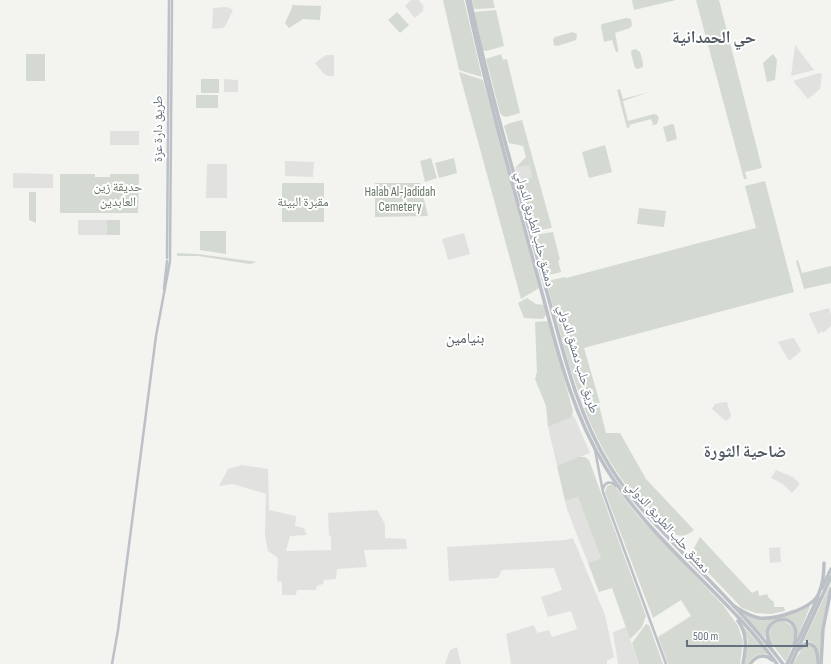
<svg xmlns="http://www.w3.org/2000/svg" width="831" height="664" viewBox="0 0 831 664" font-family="'Sofia Sans Condensed','Noto Naskh Arabic',sans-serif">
  <rect width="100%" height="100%" fill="#f3f3f0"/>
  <!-- built -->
  <g fill="#e1e2e0">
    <polygon points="411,0 419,0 424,7 422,8 424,10 415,18 405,6"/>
    <polygon points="227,7 233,10 226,25 223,28 212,29 213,8"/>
    <polygon points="795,45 814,70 791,76"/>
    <polygon points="326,55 334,55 334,76 328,76 323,73 315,63"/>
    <polygon points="819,73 822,74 820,89 808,99 807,98 793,81"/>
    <polygon points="224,79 238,80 238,92 224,92"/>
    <rect x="110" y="131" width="29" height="14"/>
    <polygon points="285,161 314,162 313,177 285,176"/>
    <polygon points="207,164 227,164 227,198 206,198"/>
    <polygon points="529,164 532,177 519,182 515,168"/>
    <polygon points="13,173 53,174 53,188 13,188"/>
    <rect x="78" y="220" width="29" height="15"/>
    <polygon points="464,233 470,254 448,260 442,239"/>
    <polygon points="829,308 831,314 831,326 823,333 822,331 818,334 809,314 810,313"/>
    <polygon points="792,338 794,338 801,350 800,352 789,361 778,342"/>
    <polygon points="725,402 727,402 731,416 730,418 726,421 712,409 715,404"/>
    <polygon points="574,416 590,453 557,466 548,427"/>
    <polygon points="242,465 268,469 269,510 296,516 295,526 304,528 307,535 290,536 286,551 331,550 331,537 329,535 328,513 377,510 385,524 385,538 406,539 407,549 364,550 367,567 337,569 336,579 324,580 323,584 317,586 316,590 297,590 296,595 282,595 282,582 277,581 278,558 268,551 265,536 266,494 233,484 219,486 228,469"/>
    <polygon points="776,470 793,477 800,484 799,485 792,493 783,484 771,478"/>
    <polygon points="578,496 601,558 588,563 567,509 565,501"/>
    <polygon points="573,538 605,615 614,657 607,661 607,664 511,664 506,634 534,625 537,633 549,630 552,637 577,629 571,611 548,617 541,597 562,590 554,568 502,570 498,578 449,581 447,547 566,540"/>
    <polygon points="780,547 781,562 770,563 769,548"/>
    <polygon points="626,627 630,639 639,664 618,664 613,632"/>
    <polygon points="457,647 461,664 445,664 450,650"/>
  </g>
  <!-- green -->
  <g fill="#d4dad1">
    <polygon points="443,0 464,0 482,77 459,70"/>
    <polygon points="472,0 493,0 495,8 476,9 474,8"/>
    <polygon points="632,0 676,0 634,10"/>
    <polygon points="696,0 719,0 762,168 745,172 747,179 744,179"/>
    <polygon points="292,5 321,6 320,20 303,19 289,28 285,23 292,8"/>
    <polygon points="496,10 504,46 486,51 483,50 475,15 475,12"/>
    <polygon points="397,12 409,25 400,33 388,20"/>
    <polygon points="626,18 631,19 632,25 630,28 615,33 618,49 618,52 616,52 612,40 604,42 601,26 602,24"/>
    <polygon points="573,32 577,34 576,40 557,46 554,45 553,40 555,37"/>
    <polygon points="636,49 640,52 643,63 643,67 638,69 635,68 631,53 632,50"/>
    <rect x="26" y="54" width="19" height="27"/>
    <polygon points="501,54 503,60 507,59 520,113 506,117 503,116 500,113 486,59"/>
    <polygon points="773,54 777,60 775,80 767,82 763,63"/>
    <polygon points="459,72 483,80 539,288 521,299"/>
    <rect x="201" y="79" width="18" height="14"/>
    <polygon points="620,89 623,99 649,92 623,101 628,121 654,114 657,115 659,118 657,124 651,126 653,124 651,119 629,125 630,127 627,128 617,90"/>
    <rect x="196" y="95" width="22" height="13"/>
    <polygon points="522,120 552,228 534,231 532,230 519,182 532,177 529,165 515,168 526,157 523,146 509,143 504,126 510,123"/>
    <polygon points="672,124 674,125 677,139 667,142 663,127"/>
    <polygon points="605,145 612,172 589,178 582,152"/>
    <polygon points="431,158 437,178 425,182 420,161"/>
    <polygon points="454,158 457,173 439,178 435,163"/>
    <polygon points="60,174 95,174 95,177 110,177 110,174 139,174 138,213 60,213"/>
    <polygon points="765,181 794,292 584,348 600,403 583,405 568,362 548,288 549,282 552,280 565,277 566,278 756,228 745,186"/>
    <rect x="282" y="183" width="42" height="39"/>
    <polygon points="375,183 420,183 428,216 375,217"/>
    <polygon points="29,192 36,192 36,223 29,220"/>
    <polygon points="639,208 666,211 664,227 637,224"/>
    <rect x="107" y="220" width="13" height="15"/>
    <polygon points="200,231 226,231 226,254 200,250"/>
    <path d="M553,232L560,260H558L561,272C554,274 549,276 543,271L534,235Z"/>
    <polygon points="177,253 198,254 257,262 250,264 198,256 177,256"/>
    <polygon points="798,260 802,273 831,266 831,283 804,289 796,261"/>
    <polygon points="527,298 536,304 544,305 546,315 543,319 524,318 518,303"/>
    <polygon points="548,321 573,411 572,417 548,427 546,406 535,379 537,372 535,322"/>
    <path d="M599,405L606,433H620L646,479L694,530C689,534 684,537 677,535C664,532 657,522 648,512C620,481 599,447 584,408Z"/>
    <polygon points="578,457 585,457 589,460 646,616 642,627 630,639 612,588 599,592 588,563 601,558 578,497 565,501 557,466"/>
    <polygon points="613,484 638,516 723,605 738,626 743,641 740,664 668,664 658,637 691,616 681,600 653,618 605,492 607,486"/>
    <polygon points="700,537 752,593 758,590 759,596 767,594 769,598 774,602 774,607 784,607 785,611 771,614 756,613 742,608 695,559 694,548"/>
    <path d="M831,583L822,628L819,664C818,653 819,640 804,641Z"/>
    <path d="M810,605L809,609L798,636C794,610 766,612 765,638L741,612L769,619Z"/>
    <path d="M778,620C805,625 792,645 786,662L768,639L771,626Z"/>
    <polygon points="646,624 649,625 663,664 639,664 632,643"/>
    <path d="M743,626L768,654C759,653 753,656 748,664H745L748,640Z"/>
    <polygon points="804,645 812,646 816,652 816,664 793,664"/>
  </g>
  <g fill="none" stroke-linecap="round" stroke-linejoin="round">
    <!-- secondary -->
    <g stroke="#bcc1c7" stroke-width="2.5">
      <polyline points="167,258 169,0"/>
      <polyline points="170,259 172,0"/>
      <polyline points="164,289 167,261"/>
      <polyline points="595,450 603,492 666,664"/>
      <path d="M603,489L604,486C607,481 613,482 616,486"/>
      <polyline points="112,664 118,630 156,336 170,261"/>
    </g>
    <!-- highway -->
    <g stroke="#bcc1c7" stroke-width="3.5">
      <path d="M467,0C486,90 511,178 535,267C554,335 568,407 606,468C652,543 727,594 777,664"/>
      <path d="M470,0C490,93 517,185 543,278C561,341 574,408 609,465C629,498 656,525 682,552C717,588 753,624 783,664"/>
      <polyline points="822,588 831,569"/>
      <path d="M734,606C742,611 749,616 759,618C774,620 813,609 819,593C823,584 824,573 824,563"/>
      <path d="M738,621C748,634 746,648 743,664"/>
      <path d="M771,646C753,616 806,606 794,645"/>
      <path d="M798,650L805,644C817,642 818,655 818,664"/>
      <path d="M750,664C756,656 764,653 772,660"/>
      <polyline points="787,664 818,597"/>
      <polyline points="791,664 831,577"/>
      <polyline points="821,664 823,629 831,589"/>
    </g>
  </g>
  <g text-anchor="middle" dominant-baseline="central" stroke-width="4" stroke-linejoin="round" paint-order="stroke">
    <!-- street labels -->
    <g font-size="13" fill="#65717e" stroke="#fff">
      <text transform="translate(158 129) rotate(-90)">طريق دارة عزة</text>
      <text transform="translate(535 229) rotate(75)">دمشق حلب الطريق الدولي</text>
      <text transform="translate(578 359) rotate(73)">طريق حلب دمشق الدولي</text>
      <text transform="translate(668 527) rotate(48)">دمشق حلب الطريق الدولي</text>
    </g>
    <!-- park labels -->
    <g font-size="13" fill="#667663" stroke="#fff">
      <text x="118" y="187">حديقة زين<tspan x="118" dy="15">العابدين</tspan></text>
      <text x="400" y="192">Halab Al-Jadidah<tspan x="400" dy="15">Cemetery</tspan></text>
      <text x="303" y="202">مقبرة البيئة</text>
    </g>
    <!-- quarter labels -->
    <g font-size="15" fill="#525b64" stroke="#fff">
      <text x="465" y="338">بنيامين</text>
    </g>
    <!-- district labels -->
    <g font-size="17" font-weight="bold" fill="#525b64" stroke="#fff">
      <text x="714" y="38">حي الحمدانية</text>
      <text x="745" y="452">ضاحية الثورة</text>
    </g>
  </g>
  <!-- scale -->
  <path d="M687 640v6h120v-6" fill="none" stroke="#65717e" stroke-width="2"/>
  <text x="693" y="640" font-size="12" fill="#65717e" stroke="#ffffff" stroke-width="3" paint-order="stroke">500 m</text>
</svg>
